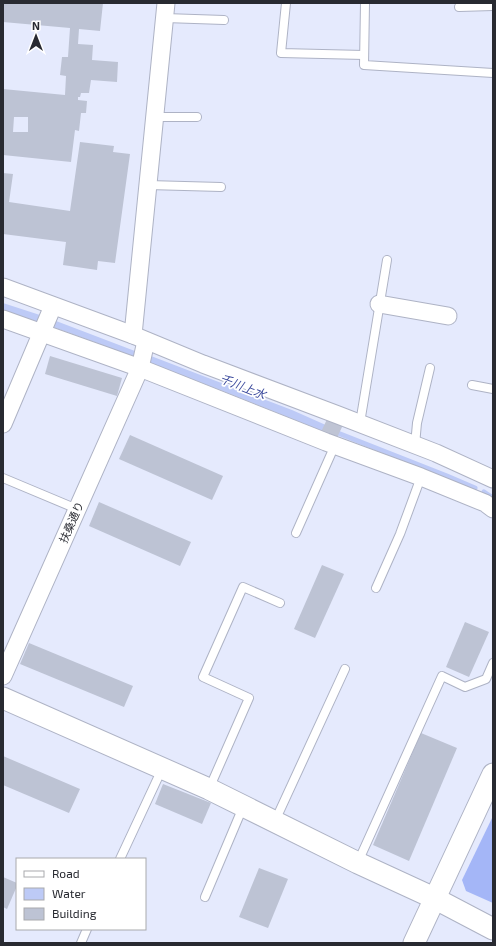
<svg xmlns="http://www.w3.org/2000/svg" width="496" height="946" viewBox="0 0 496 946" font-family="'Exo 2','Noto Sans JP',sans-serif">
  <rect width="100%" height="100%" fill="#e5eafd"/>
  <!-- green -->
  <polygon fill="#a4b6f7" points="493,816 493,903 466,891 462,880"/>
  <!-- water -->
  <path fill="#bdcaf6" d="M3,303L43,316L148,356H151L292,410L328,426L325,432C218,389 112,346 3,310Z"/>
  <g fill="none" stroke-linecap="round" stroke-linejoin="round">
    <!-- stream -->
    <g stroke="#bdcaf6" stroke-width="5">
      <polyline points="320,426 447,476 475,488"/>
      <polyline points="484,492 493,498"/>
    </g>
  </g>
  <!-- building -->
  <g fill="#bdc3d4" fill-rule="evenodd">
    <path d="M3,3H103L100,31L79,29L78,44L93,45L92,60L118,62L117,82L91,80L89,93H81L80,97H78V100L87,101L86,113H81L79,131L75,130L71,162L3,155V89L65,95L66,76L60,75L62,57H68L70,28L3,22ZM14,117H28V132H13Z"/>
    <polygon points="80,142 114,146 113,152 130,154 115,263 98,261 97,270 63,265 66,242 3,234 3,173 13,174 9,202 70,211"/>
    <polygon points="50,356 122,378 117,396 45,374"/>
    <polygon points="130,435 223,476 212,500 119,459"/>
    <polygon points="99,502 191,542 180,566 89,526"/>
    <polygon points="322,565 344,574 315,638 294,629"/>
    <polygon points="465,622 489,632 469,677 446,667"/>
    <polygon points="29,643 133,686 124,707 20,664"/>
    <polygon points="421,733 457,748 409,861 373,845"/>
    <polygon points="3,756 80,789 69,813 3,785"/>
    <polygon points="163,784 211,803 202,824 155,804"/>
    <polygon points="259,868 288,879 268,928 239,917"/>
    <polygon points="3,877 17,883 17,886 7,909 3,907"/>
  </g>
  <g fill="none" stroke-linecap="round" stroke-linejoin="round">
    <!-- minor-tunnel -->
    <polyline stroke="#bfc4d4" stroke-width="17" stroke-dasharray="17 8" stroke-linecap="butt" points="328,437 335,422"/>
    <defs>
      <g id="service">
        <polyline points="286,3 281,53 364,55"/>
        <polyline points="365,3 364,65 493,73"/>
        <polyline points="459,7 493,6"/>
        <polyline points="165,18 224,20"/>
        <polyline points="155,117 197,117"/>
        <polyline points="148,185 221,187"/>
        <polyline points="472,385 493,389"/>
        <polyline points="360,423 387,260"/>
        <polyline points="415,445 417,423 430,368"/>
        <polyline points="3,478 77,509"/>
        <polyline points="296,533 335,445"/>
        <polyline points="376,588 400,534 421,477"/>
        <polyline points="209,789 249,698 203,677 243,587 280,603"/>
        <polyline points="275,821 345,669"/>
        <polyline points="120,859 162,769"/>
        <polyline points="358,862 442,676 465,687 486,679 493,663"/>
        <polyline points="205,897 243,807"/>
        <polyline points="81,943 87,929"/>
      </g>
      <g id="minor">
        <polyline points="3,287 133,335 203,364 338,415 436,453 493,479"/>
        <polyline points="379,304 448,316"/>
        <polyline points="3,319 140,368 326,442 421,477 485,503 493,509"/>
        <polyline points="133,335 166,3"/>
        <polyline points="3,424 53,306"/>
        <polyline points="3,676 140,368 146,341"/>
      </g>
      <g id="tertiary">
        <polyline points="3,698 209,789 358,863 434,898 493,929"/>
        <polyline points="414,943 493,774"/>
      </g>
    </defs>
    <!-- service casing -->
    <use href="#service" stroke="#aeb3c5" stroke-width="10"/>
    <!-- minor casing -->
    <use href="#minor" stroke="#aeb3c5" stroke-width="19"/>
    <!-- tertiary casing -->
    <use href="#tertiary" stroke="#aeb3c5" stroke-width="23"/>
    <!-- service -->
    <use href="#service" stroke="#fff" stroke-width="8"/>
    <!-- minor -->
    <use href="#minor" stroke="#fff" stroke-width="17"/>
    <!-- tertiary -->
    <use href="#tertiary" stroke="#fff" stroke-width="21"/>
  </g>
  <g text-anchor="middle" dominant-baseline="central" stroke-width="3.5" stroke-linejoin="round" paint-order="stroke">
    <!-- street labels -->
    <g font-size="11" fill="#282a31" stroke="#fff">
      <text transform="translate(71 522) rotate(-66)">扶桑通り</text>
    </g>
    <!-- water labels -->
    <g font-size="12" font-style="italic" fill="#3c4b9d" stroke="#fff">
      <text transform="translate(243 386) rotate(21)">千川上水</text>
    </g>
  </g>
  <!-- border -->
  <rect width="496" height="946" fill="none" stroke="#282a31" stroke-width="8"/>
  <!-- legend -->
  <rect x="16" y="858" width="130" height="72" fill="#ffffff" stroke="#a9aaad"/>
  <rect x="24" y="871" width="20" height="6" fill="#ffffff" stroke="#a9aaad"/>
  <text x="52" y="878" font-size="12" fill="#282a31">Road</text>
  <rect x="24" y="888" width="20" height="12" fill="#bdcaf6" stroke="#a9aaad"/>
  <text x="52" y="898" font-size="12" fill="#282a31">Water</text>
  <rect x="24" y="908" width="20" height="12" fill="#bdc3d4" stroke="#a9aaad"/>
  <text x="52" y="918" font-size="12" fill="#282a31">Building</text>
  <!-- north arrow -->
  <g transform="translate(36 36)" stroke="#ffffff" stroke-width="3" paint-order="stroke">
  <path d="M0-3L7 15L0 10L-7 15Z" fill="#282a31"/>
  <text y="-6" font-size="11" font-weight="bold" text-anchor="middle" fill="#282a31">N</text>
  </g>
</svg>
